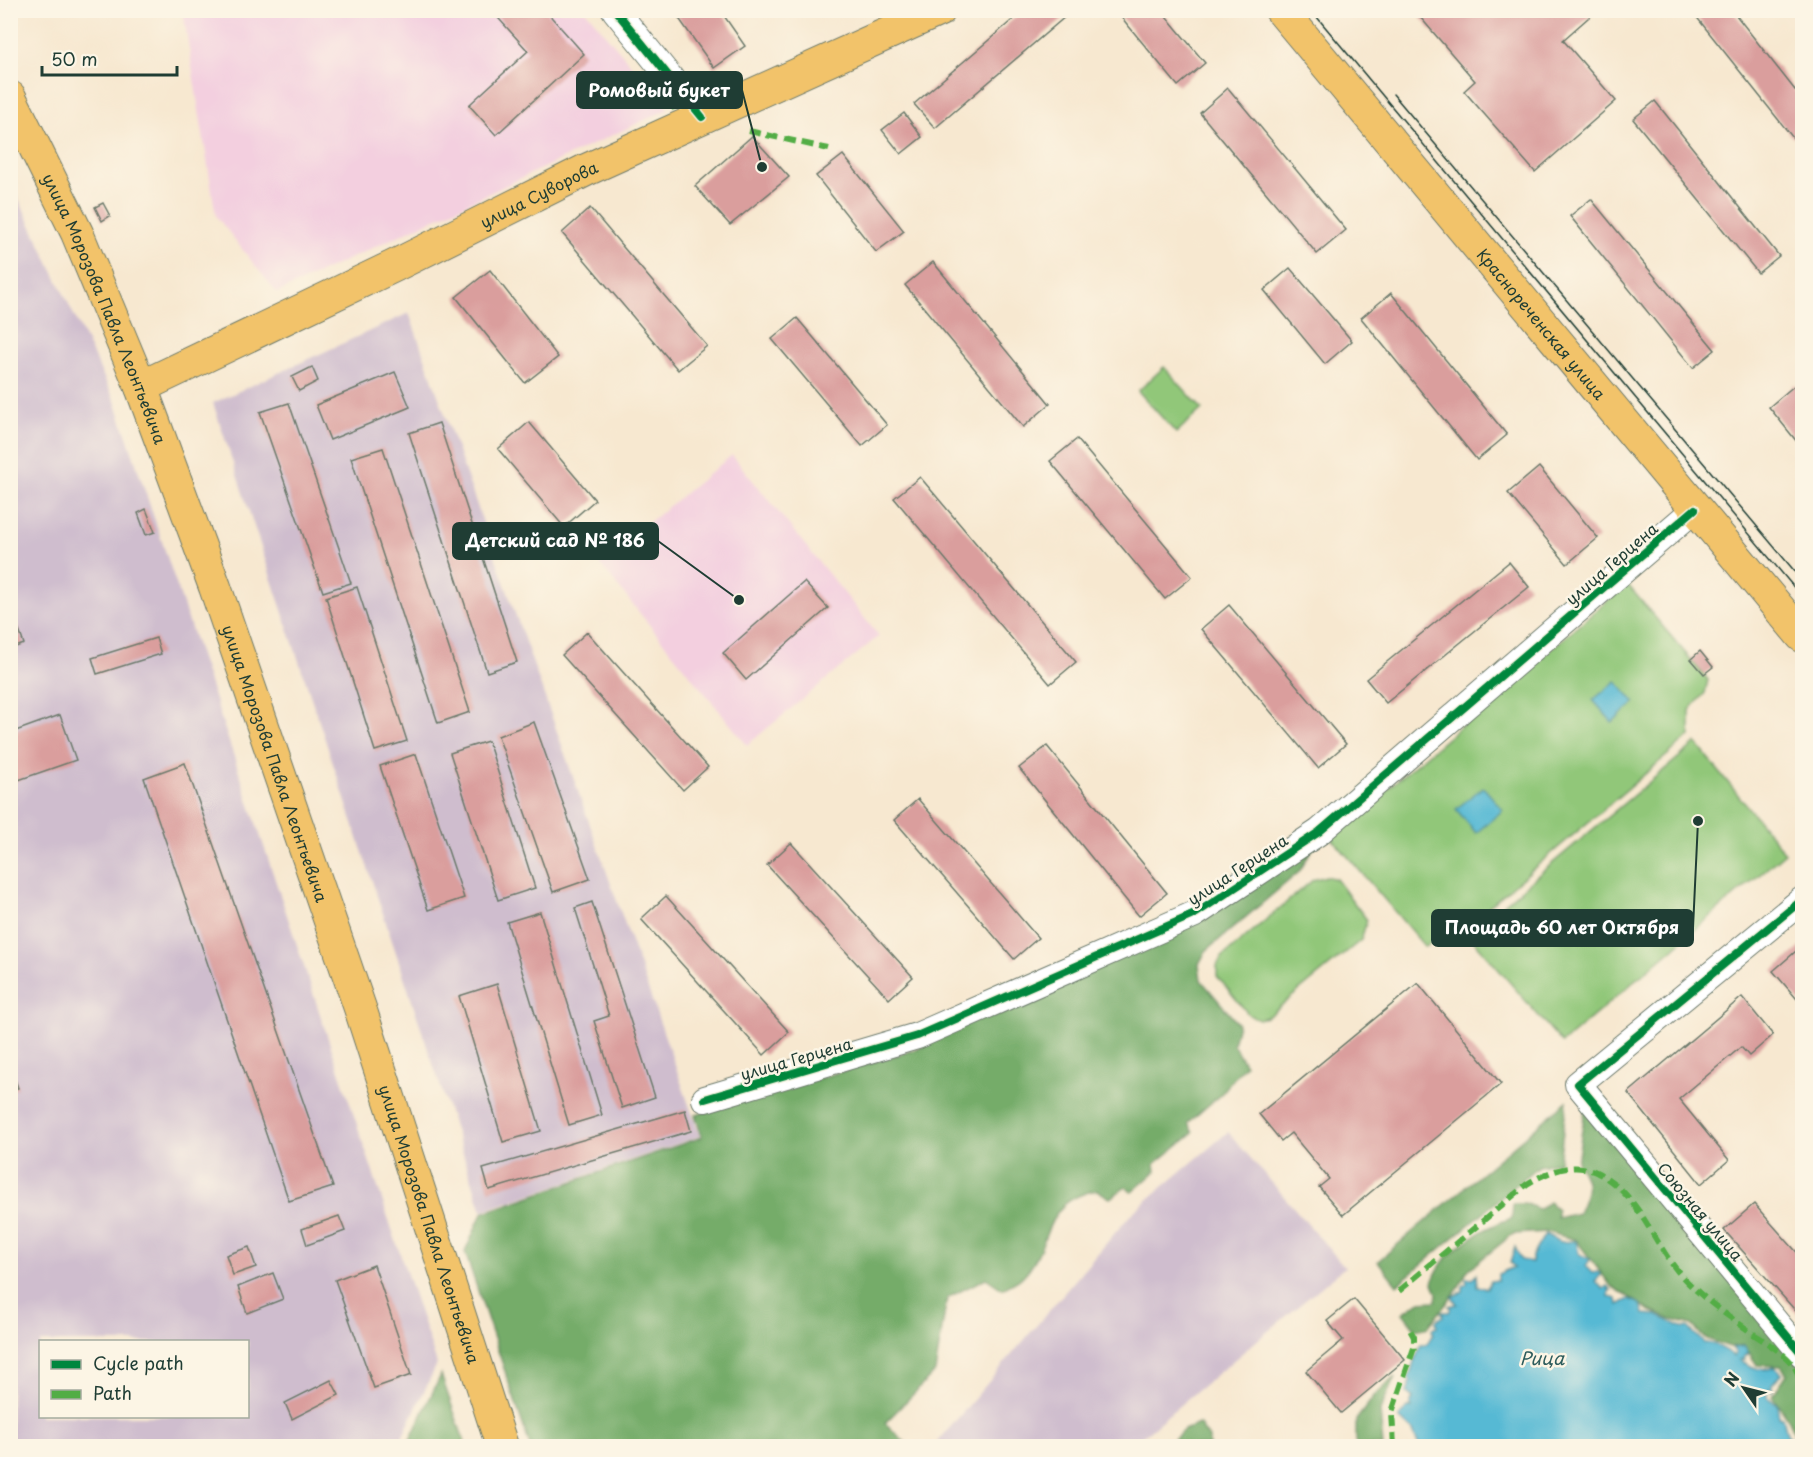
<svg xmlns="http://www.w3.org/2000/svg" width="1813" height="1457" viewBox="0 0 1813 1457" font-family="'Playpen Sans',sans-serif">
  <rect width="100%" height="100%" fill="#fcf5e5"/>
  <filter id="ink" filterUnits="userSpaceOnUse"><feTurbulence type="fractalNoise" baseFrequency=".0167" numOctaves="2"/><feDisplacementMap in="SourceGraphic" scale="12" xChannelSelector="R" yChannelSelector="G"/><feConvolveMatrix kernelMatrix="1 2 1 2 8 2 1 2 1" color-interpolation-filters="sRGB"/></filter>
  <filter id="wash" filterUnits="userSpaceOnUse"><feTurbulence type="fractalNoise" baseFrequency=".008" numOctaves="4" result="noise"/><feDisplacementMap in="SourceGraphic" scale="24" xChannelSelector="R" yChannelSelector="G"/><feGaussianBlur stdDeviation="1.35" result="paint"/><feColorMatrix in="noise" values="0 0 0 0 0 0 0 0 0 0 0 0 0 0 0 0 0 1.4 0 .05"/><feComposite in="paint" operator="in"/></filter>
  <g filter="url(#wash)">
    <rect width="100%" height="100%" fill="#f7e8d0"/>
    <!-- built -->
    <g fill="#f3cfdf">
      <polygon points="183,11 586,11 668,109 277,293 216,216"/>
      <polygon points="732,455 879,636 747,745 599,563"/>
    </g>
    <!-- industrial -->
    <g fill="#cfbdce" fill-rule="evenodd">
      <path d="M10,181L115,401L437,1364L398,1446H11ZM40,1342H248V1416H40Z"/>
      <polygon points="409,313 700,1136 482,1211 213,403"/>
      <polygon points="1228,1132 1345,1267 1131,1446 938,1446 936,1444 1132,1213"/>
    </g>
    <!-- green -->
    <g fill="#91c779" stroke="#588256" stroke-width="1.5">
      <polygon points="1164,367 1202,409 1176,433 1138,391"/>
      <polygon points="1627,584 1708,680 1705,693 1690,710 1690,736 1462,929 1455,922 1425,947 1331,837"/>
      <polygon points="1696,743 1785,853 1562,1043 1468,934"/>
      <polygon points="1326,876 1336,879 1367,920 1361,940 1267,1017 1259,1019 1249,1015 1217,976 1217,966 1221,958 1313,880"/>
    </g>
    <!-- forest -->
    <g fill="#74ac69" stroke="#4a744e" stroke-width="1.5">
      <path d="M1318,840L1299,872L1206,951L1199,964L1201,980L1238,1024L1233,1044L1245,1065L1221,1094L1188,1123L1193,1133L1155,1164L1156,1171L1132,1192L1126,1187L1110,1198L1097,1190C1038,1202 1055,1244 1022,1277C1017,1282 1008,1286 1002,1289L986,1278L947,1298L935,1372L885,1423L909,1446H530L465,1252L482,1213L702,1137L695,1115L917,1049Z"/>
      <polygon points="1567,1101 1559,1162 1539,1166 1397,1285 1378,1261"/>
      <path d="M1586,1103L1802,1368V1440L1796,1437L1788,1418L1772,1396L1787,1374L1781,1366L1757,1365L1744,1345L1730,1347L1704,1338L1692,1325L1669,1319L1651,1311L1611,1286L1576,1240L1548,1232L1513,1234L1468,1270L1457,1290L1428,1327L1416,1330L1403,1313L1418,1302L1436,1301L1437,1293L1433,1283C1438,1253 1485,1227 1512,1218L1513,1204H1526L1539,1209L1549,1202L1557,1209V1218L1578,1213C1588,1192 1591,1183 1577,1163Z"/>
      <polygon points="441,1375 466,1446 407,1446"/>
      <polygon points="1395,1377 1380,1411 1383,1446 1356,1446 1356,1420 1375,1395"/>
      <polygon points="1199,1424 1209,1438 1209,1446 1166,1446 1184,1430"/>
    </g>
    <!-- water -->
    <g fill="#56b9d4" stroke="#3a7b84" stroke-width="1.5">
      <polygon points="1616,681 1635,703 1612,722 1593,700"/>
      <polygon points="1483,787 1503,810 1476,833 1456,809"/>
      <path d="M1545,1234L1560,1242L1576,1241L1579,1254L1590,1259L1586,1267L1592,1273L1598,1272L1601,1275L1595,1281L1603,1289L1607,1286L1611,1290H1609V1297L1617,1299L1618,1305L1629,1299L1641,1304L1644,1314L1656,1315L1684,1328L1688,1327L1704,1343C1715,1342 1724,1350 1734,1356L1736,1353L1732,1348L1744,1346L1749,1353L1744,1357L1745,1359L1740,1360C1753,1368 1762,1372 1775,1367L1781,1374L1772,1384V1391L1769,1388L1767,1391V1397L1777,1404L1779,1417H1783L1787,1434L1797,1444L1802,1443V1446H1419L1413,1431L1399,1418L1407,1408H1412L1410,1403L1413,1398L1407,1393L1411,1381L1408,1379L1421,1344H1427L1433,1334L1432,1329L1437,1327L1436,1321L1443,1316L1442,1312H1449L1451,1308L1449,1306L1457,1304L1452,1297L1463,1291V1286L1467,1284L1466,1278L1472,1279L1476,1274L1477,1287L1487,1288L1491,1281L1498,1280V1274L1514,1267L1510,1263L1515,1247L1521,1260L1532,1262V1256Z"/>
    </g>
    <g id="blocks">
      <!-- building -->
      <g fill="#da9e9d">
        <polygon points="491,10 545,10 584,54 496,135 469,105 528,51"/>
        <polygon points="673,10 720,10 745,46 714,68"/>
        <polygon points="1024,10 1073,10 935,128 914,104"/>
        <polygon points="1119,10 1161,10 1205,63 1178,86 1117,12"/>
        <polygon points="1414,10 1597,10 1563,40 1616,101 1535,172 1464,91 1475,81"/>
        <polygon points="1691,10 1732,10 1802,99 1802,130 1793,138"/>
        <polygon points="1228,88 1346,230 1317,254 1200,113"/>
        <polygon points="1655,101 1779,256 1758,273 1633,119"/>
        <polygon points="904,113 922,137 901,154 882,130"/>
        <polygon points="752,136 789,177 730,225 695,186"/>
        <polygon points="843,155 904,231 876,252 816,176"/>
        <polygon points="1591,199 1715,350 1693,368 1570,216"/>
        <polygon points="103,203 110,216 102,221 95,207"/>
        <polygon points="590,208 707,346 678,370 562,233"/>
        <polygon points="933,262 1050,404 1023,427 905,285"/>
        <polygon points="1290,268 1352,341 1325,364 1264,290"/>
        <polygon points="490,270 558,357 525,383 456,297"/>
        <polygon points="1391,293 1507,435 1477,460 1361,318"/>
        <polygon points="797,318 887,425 862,446 772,339"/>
        <polygon points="312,367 318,381 299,391 292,377"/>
        <polygon points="395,372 410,407 330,440 316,405"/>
        <polygon points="1795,385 1802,395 1802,448 1769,407"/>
        <polygon points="289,403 351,583 323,592 260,412"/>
        <polygon points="529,422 595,500 564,527 498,449"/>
        <polygon points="439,423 517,662 487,672 409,433"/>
        <polygon points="1077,439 1192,577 1165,599 1050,461"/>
        <polygon points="383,448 470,712 438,723 351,458"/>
        <polygon points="1539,467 1598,538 1567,564 1508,493"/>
        <polygon points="920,477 1076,662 1050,684 894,498"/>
        <polygon points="146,509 155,532 146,535 138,513"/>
        <polygon points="1509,562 1529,587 1386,703 1366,679"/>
        <polygon points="804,582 828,608 746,680 723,653"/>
        <polygon points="357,587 407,741 375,751 326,597"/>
        <polygon points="1229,605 1346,744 1318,768 1201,629"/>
        <polygon points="10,606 24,644 10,649"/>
        <polygon points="587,632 708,767 683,790 562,655"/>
        <polygon points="156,638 161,654 97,674 92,658"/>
        <polygon points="1700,651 1713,667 1704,674 1691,659"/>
        <polygon points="60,715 76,760 10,783 10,733"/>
        <polygon points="534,722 590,879 553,892 498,736"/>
        <polygon points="488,741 535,888 498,900 450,753"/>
        <polygon points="1047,746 1167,893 1139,916 1019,768"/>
        <polygon points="416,754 464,898 428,910 380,766"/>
        <polygon points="185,763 333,1187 289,1201 144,778"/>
        <polygon points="918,799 1038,938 1014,959 894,820"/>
        <polygon points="791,843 913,977 889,999 767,865"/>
        <polygon points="666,896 789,1032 764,1055 641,919"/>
        <polygon points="592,902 655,1097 622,1108 594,1021 609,1016 575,908"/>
        <polygon points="540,912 602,1115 569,1125 507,922"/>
        <polygon points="1802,946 1802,1005 1773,971"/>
        <polygon points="1418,983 1501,1084 1343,1215 1319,1187 1329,1179 1291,1133 1281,1141 1259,1114"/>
        <polygon points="497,984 541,1131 503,1142 459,996"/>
        <polygon points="1742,997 1773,1035 1749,1056 1741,1047 1679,1099 1729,1160 1701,1184 1628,1093"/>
        <polygon points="10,1065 18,1088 10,1090"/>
        <polygon points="685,1110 691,1131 489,1190 483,1169"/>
        <polygon points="1754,1204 1802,1258 1802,1318 1724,1230"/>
        <polygon points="339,1216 345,1231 307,1245 302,1229"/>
        <polygon points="249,1247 256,1267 233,1275 226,1255"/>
        <polygon points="374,1265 411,1375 374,1388 335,1280"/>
        <polygon points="273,1273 283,1299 247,1313 238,1287"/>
        <polygon points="1354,1299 1405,1360 1341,1413 1306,1371 1343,1340 1327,1321"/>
        <polygon points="331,1380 339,1395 292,1419 285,1403"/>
      </g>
    </g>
  </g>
  <g filter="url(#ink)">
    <use href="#blocks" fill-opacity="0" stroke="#6b796b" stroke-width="1.5"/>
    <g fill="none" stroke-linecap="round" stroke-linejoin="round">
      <defs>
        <g id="minor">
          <polyline points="615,10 702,117"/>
          <polyline points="1802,900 1578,1084 1802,1354"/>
          <polyline points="705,1099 917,1036 1195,914 1319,832 1695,509"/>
        </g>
        <g id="major">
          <path id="s1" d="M1281,10L1802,636"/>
          <path id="s2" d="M10,97L77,233L141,387L215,587L360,1008L502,1446"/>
          <path id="s3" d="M141,387L394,266L586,170L940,10"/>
        </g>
      </defs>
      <!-- minor casing -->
      <use href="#minor" stroke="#6b796b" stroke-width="28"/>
      <!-- major casing -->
      <use href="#major" stroke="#6b796b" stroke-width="34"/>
      <!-- minor -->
      <use href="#minor" stroke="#fff" stroke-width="26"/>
      <!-- major -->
      <use href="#major" stroke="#f2c36a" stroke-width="32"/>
      <!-- tram -->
      <g stroke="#1f3d34" stroke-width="1.5">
        <polyline points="1311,10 1802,597"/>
        <polyline points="1393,94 1802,580"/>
      </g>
      <!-- quiet -->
      <g stroke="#52ad45" stroke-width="6" stroke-dasharray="12 6" stroke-linecap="butt">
        <polyline points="671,108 712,88"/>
        <polyline points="749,131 829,149"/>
        <path d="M1399,1291L1527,1184C1547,1172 1573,1161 1596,1172C1639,1193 1651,1240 1680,1274C1700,1297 1730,1317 1755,1335C1769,1344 1784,1353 1794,1366C1799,1373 1800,1384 1802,1392"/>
        <polyline points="1394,1446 1392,1412 1414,1348 1414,1337 1409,1328"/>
      </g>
      <defs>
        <g id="cycleway">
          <polyline points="615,10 702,117"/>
          <polyline points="1802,900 1578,1084 1802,1354"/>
          <polyline points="705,1099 917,1036 1195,914 1319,832 1695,509"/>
        </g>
      </defs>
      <!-- cycleway casing -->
      <use href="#cycleway" stroke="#fcf5e5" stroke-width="11"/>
      <!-- cycleway -->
      <use href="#cycleway" stroke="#00873e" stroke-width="8"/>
    </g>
  </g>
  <g text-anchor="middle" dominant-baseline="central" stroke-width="5" stroke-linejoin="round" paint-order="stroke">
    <!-- street labels -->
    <g font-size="16" fill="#1f3d34" stroke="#fcf5e5">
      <text stroke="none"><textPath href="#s3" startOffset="442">улица Суворова</textPath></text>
      <text stroke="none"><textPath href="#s2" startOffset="232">улица Морозова Павла Леонтьевича</textPath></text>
      <text stroke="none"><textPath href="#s1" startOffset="408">Краснореченская улица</textPath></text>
      <text transform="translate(1611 563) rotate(-41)">улица Герцена</text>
      <text stroke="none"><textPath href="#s2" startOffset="718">улица Морозова Павла Леонтьевича</textPath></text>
      <text transform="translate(1237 869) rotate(-33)">улица Герцена</text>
      <text transform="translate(796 1058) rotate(-16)">улица Герцена</text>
      <text transform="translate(1701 1211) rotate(50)">Союзная улица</text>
      <text stroke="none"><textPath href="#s2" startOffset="1204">улица Морозова Павла Леонтьевича</textPath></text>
    </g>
    <!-- water labels -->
    <g font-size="18" font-style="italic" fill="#2d5c5c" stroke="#fcf5e5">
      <text x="1542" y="1357">Рица</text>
    </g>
  </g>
  <!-- callouts -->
  <path fill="none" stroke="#1f3d34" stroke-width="2" d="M762 167L742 90M739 600L658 541M1698 821L1693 928"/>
  <g fill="#1f3d34" stroke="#fcf5e5" stroke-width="2">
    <circle cx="762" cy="167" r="6"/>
    <circle cx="739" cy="600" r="6"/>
    <circle cx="1698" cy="821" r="6"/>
  </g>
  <g fill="#1f3d34" stroke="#1f3d34" stroke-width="2">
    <rect x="577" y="72" width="165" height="36" rx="6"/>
    <rect x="453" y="523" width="205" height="36" rx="6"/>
    <rect x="1432" y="910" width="261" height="36" rx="6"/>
  </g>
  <g font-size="18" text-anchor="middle" font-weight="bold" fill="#fff">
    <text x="659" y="97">Ромовый букет</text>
    <text x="555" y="547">Детский сад № 186</text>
    <text x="1562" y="934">Площадь 60 лет Октября</text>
  </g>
  <!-- margin -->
  <rect width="1813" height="1457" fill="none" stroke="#fcf5e5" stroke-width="36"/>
  <!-- legend -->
  <rect x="39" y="1340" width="210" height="78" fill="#fcf5e5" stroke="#a4ab9e" stroke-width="1.5"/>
  <rect x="51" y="1360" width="30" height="9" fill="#00873e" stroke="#a4ab9e" stroke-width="1.5"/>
  <text x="93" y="1370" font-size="18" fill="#1f3d34">Cycle path</text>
  <rect x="51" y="1390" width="30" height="9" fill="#52ad45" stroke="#a4ab9e" stroke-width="1.5"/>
  <text x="93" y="1400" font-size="18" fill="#1f3d34">Path</text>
  <!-- north arrow -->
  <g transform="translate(1744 1388) rotate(305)" stroke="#fcf5e5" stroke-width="4.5" paint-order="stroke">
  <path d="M0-4.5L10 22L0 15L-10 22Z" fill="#1f3d34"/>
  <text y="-9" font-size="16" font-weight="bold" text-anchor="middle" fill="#1f3d34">N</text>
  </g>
  <!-- scale -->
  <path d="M42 66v9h135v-9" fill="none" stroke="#1f3d34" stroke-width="3"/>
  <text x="51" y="66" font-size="18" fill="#1f3d34" stroke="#fcf5e5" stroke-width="4.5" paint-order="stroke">50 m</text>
</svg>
